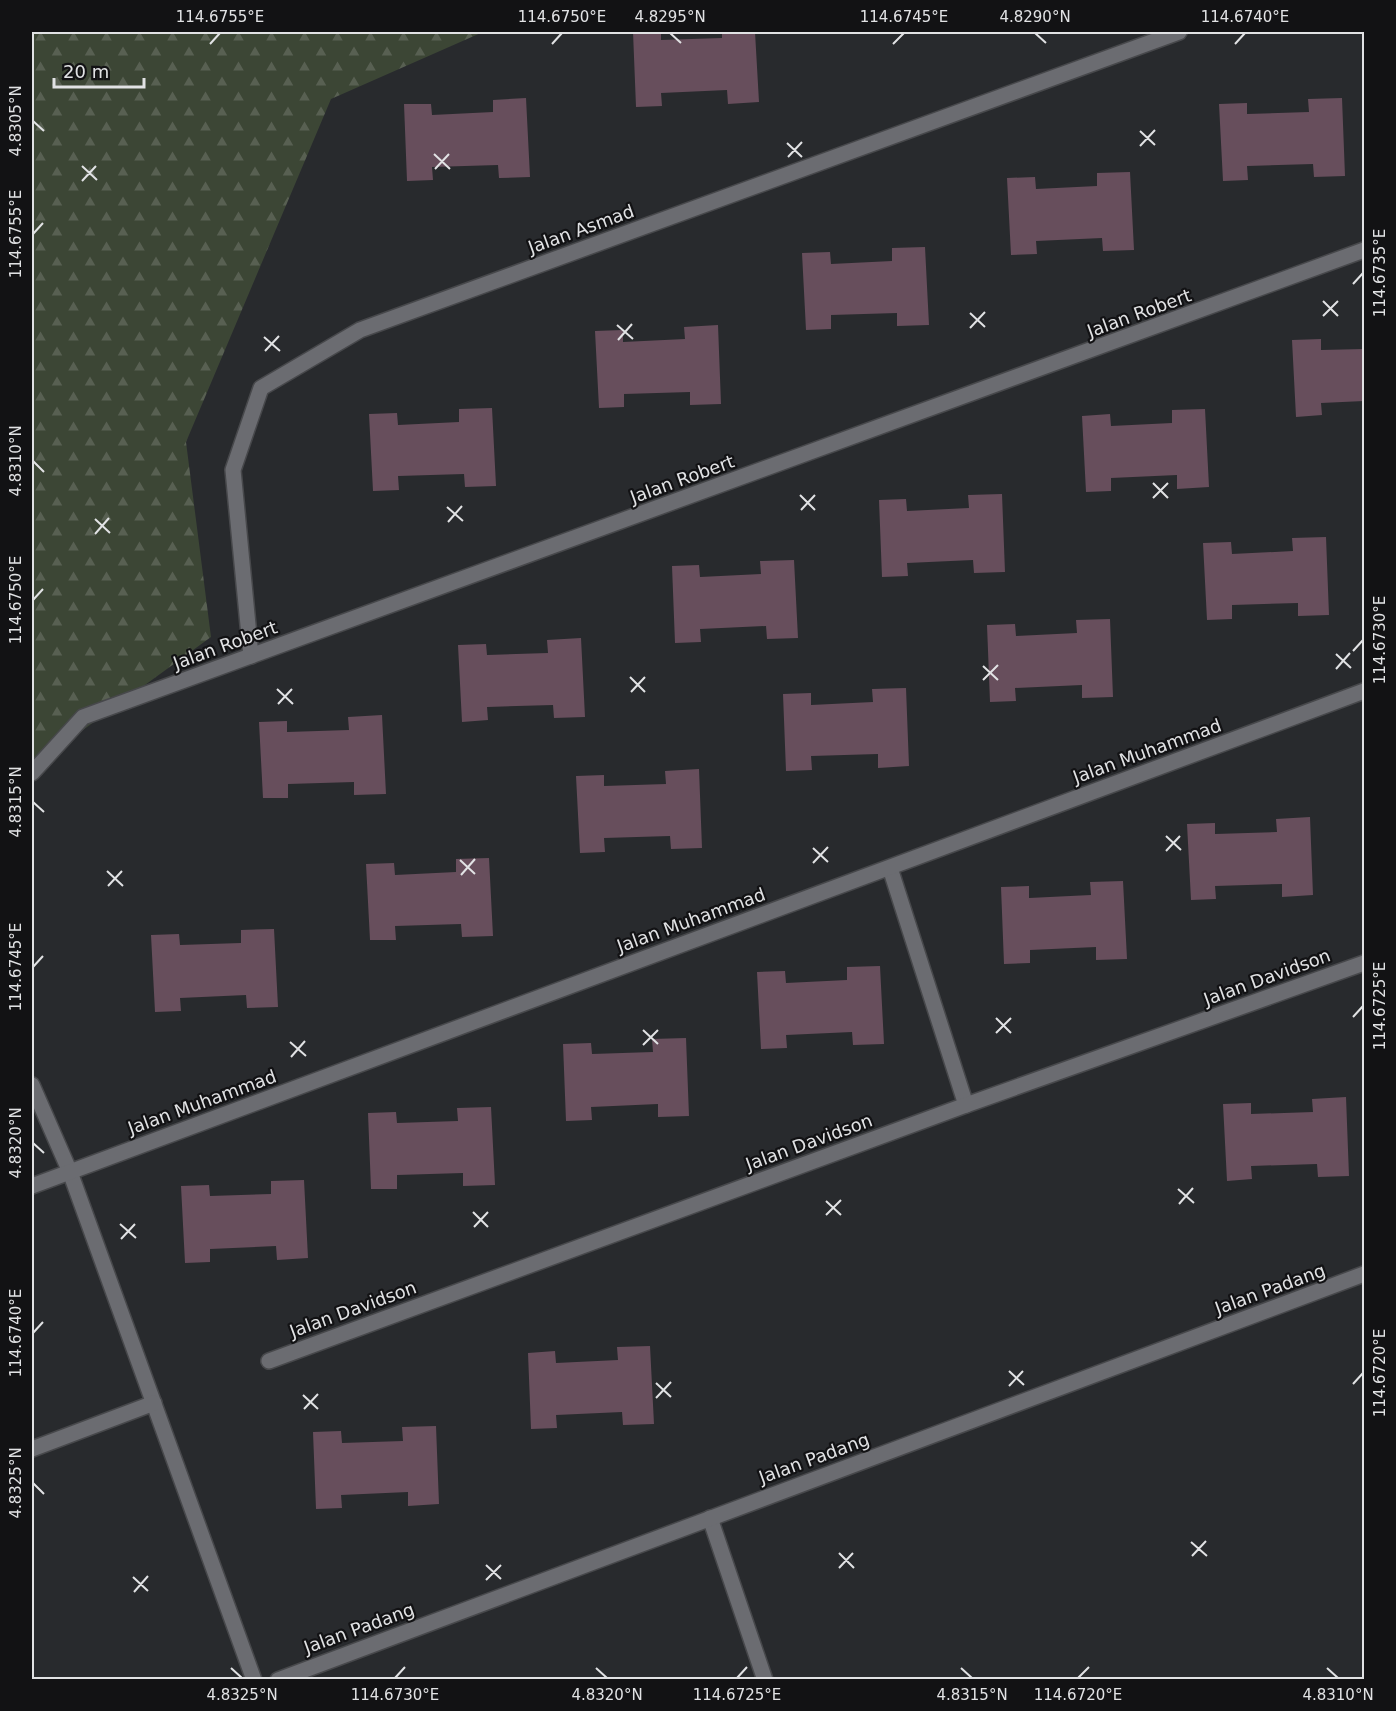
<svg xmlns="http://www.w3.org/2000/svg" width="1396" height="1711" viewBox="0 0 1396 1711" font-family="'DejaVu Sans',sans-serif">
  <defs>
    <pattern id="forest-firs" width="22" height="20" patternUnits="userSpaceOnUse" patternTransform="scale(1.5)"><rect width="22" height="20" fill="#3c4635"/><path d="M5 1l3.5 6h-7zM16 11l3.5 6h-7z" fill="#586052"/></pattern>
  </defs>
  <rect width="100%" height="100%" fill="#282a2d"/>
  <!-- forest -->
  <polygon fill="url(#forest-firs)" points="32,32 483,32 331,99 186,442 211,637 32,767"/>
  <!-- building -->
  <g fill="#674e5c">
    <polygon points="633,32 661,32 661,40 722,38 722,32 755,32 759,102 728,104 727,90 661,93 662,106 636,107"/>
    <polygon points="526,98 530,177 499,178 498,165 432,167 433,180 407,181 404,104 431,104 432,115 493,112 493,100"/>
    <polygon points="1342,98 1345,176 1314,177 1313,164 1247,166 1248,180 1223,181 1219,104 1247,103 1247,114 1309,112 1308,99"/>
    <polygon points="1130,172 1134,250 1103,251 1102,238 1036,241 1037,254 1011,255 1007,178 1035,177 1036,189 1097,186 1097,173"/>
    <polygon points="925,247 929,325 897,326 897,313 831,315 831,329 806,330 802,253 830,252 831,264 892,261 892,248"/>
    <polygon points="718,325 721,404 690,405 690,392 624,394 624,407 599,408 595,331 623,330 623,342 685,339 684,327"/>
    <polygon points="1321,339 1321,350 1364,349 1364,401 1321,403 1322,415 1296,417 1292,340"/>
    <polygon points="492,408 496,486 465,487 464,474 398,476 399,490 373,491 369,414 397,413 398,425 459,422 459,409"/>
    <polygon points="1205,409 1209,487 1177,489 1177,475 1111,478 1111,491 1086,492 1082,416 1110,414 1111,426 1172,423 1172,410"/>
    <polygon points="1002,494 1005,572 974,573 973,560 907,563 908,576 882,577 879,500 906,499 907,511 969,508 968,495"/>
    <polygon points="1326,537 1329,615 1298,616 1298,603 1232,605 1232,619 1207,620 1203,543 1231,542 1232,554 1293,551 1292,538"/>
    <polygon points="794,560 798,638 767,639 766,626 700,629 701,642 675,643 672,566 699,565 700,577 761,574 760,561"/>
    <polygon points="1110,619 1113,697 1082,698 1082,685 1015,688 1016,701 990,702 987,625 1015,624 1016,636 1077,633 1076,620"/>
    <polygon points="581,638 585,717 554,718 553,705 487,707 488,720 462,722 458,645 486,644 487,655 548,653 547,640"/>
    <polygon points="906,688 909,766 878,768 878,754 811,756 812,770 786,771 783,694 811,693 811,705 873,702 872,689"/>
    <polygon points="382,715 386,794 354,795 354,782 288,784 288,798 263,798 259,722 287,721 287,732 349,730 348,717"/>
    <polygon points="699,769 702,848 671,849 670,836 604,838 605,852 580,853 576,776 604,775 604,786 666,784 665,771"/>
    <polygon points="1310,817 1313,895 1282,897 1282,884 1215,886 1216,899 1191,900 1187,824 1215,823 1215,834 1277,832 1276,819"/>
    <polygon points="489,858 493,936 462,937 461,924 395,926 396,940 370,940 366,864 394,863 395,875 456,872 456,859"/>
    <polygon points="1123,881 1127,959 1096,960 1096,947 1030,950 1030,963 1004,964 1001,887 1029,886 1029,898 1091,895 1090,882"/>
    <polygon points="274,929 278,1007 247,1008 246,995 180,998 181,1011 155,1012 151,935 179,934 180,945 241,943 241,930"/>
    <polygon points="880,966 884,1044 853,1045 852,1032 786,1035 787,1048 761,1049 757,972 785,971 786,983 847,980 847,967"/>
    <polygon points="686,1038 689,1116 658,1117 658,1104 591,1107 592,1120 566,1121 563,1044 591,1043 592,1054 653,1052 652,1039"/>
    <polygon points="1346,1097 1349,1176 1318,1177 1317,1164 1251,1166 1252,1179 1227,1181 1223,1104 1251,1103 1251,1114 1313,1112 1312,1099"/>
    <polygon points="491,1107 495,1185 463,1186 463,1173 397,1175 397,1189 371,1189 368,1113 396,1112 397,1123 458,1121 457,1108"/>
    <polygon points="304,1180 308,1258 277,1260 276,1246 210,1249 210,1262 185,1263 181,1186 209,1185 210,1196 271,1194 271,1181"/>
    <polygon points="650,1346 654,1424 623,1425 622,1412 556,1415 557,1428 531,1429 528,1353 555,1351 556,1363 618,1360 617,1347"/>
    <polygon points="436,1426 439,1504 408,1506 408,1492 341,1495 342,1508 316,1509 313,1432 341,1431 342,1443 403,1441 402,1427"/>
  </g>
  <g fill="none" stroke-linecap="round" stroke-linejoin="round">
    <defs>
      <g id="minor">
        <polyline points="251,656 233,470 261,388 360,330 1179,32"/>
        <polyline points="32,773 83,717 1364,250"/>
        <polyline points="890,868 966,1105"/>
        <polyline points="32,1085 70,1172 254,1680"/>
        <polyline points="32,1186 1364,691"/>
        <polyline points="269,1361 966,1105 1364,963"/>
        <polyline points="32,1449 154,1403"/>
        <polyline points="710,1518 765,1680"/>
        <polyline points="278,1680 1364,1274"/>
      </g>
    </defs>
    <!-- minor casing -->
    <use href="#minor" stroke="#47484b" stroke-width="18"/>
    <!-- minor -->
    <use href="#minor" stroke="#6b6c71" stroke-width="15"/>
  </g>
  <!-- ticks -->
  <path fill="none" stroke="#e1e2e4" stroke-width="2" d="M670,33L681,43M1035,33L1046,43M210,44L220,33M552,44L562,33M893,44L904,33M1235,44L1245,33M33,121L44,131M1140,131L1155,145M787,143L802,157M1140,146L1155,130M434,154L450,169M788,157L802,142M82,166L97,180M435,169L449,154M82,181L96,166M33,234L43,223M1353,284L1363,273M1323,301L1338,316M970,313L985,327M1323,316L1338,301M617,325L633,339M970,328L985,312M264,337L280,351M618,340L632,324M265,351L279,336M33,461L44,472M1153,483L1168,498M800,495L815,510M1153,498L1168,483M447,507L463,521M801,510L815,495M95,519L110,533M448,522L462,506M95,534L109,518M33,600L43,589M1353,651L1363,640M1336,654L1351,668M983,666L998,680M1336,669L1350,653M630,677L645,692M983,680L998,665M277,689L293,704M631,692L645,677M278,704L292,689M33,802L44,812M1166,836L1181,850M813,848L828,862M1166,851L1180,836M460,860L475,874M813,863L828,847M107,871L123,886M461,875L475,859M108,886L122,871M33,967L43,956M1353,1017L1363,1006M996,1018L1011,1033M643,1030L658,1044M996,1033L1011,1018M290,1042L306,1056M643,1045L658,1030M291,1057L305,1041M33,1143L44,1153M1178,1189L1194,1203M826,1201L841,1215M1179,1204L1193,1188M473,1212L488,1227M826,1215L841,1200M120,1224L136,1238M474,1227L488,1212M121,1239L135,1224M33,1333L43,1322M1009,1371L1024,1385M656,1383L671,1397M1353,1384L1363,1373M1009,1386L1023,1371M303,1395L318,1409M656,1398L671,1382M304,1409L318,1394M33,1483L44,1494M1191,1542L1207,1556M839,1553L854,1568M1192,1556L1206,1541M486,1565L501,1579M839,1568L853,1553M133,1577L148,1591M486,1580L501,1565M134,1592L148,1576M231,1668L242,1678M596,1668L607,1678M961,1668L972,1678M1327,1668L1338,1678M395,1678L405,1667M737,1678L747,1667M1078,1678L1089,1667"/>
  <g text-anchor="middle" dominant-baseline="central" stroke-width="4.5" stroke-linejoin="round" paint-order="stroke">
    <!-- street labels -->
    <g font-size="18" fill="#e1e2e4" stroke="#121214">
      <text transform="translate(581 229) rotate(-20)">Jalan Asmad</text>
      <text transform="translate(1139 313) rotate(-20)">Jalan Robert</text>
      <text transform="translate(682 479) rotate(-20)">Jalan Robert</text>
      <text transform="translate(225 645) rotate(-20)">Jalan Robert</text>
      <text transform="translate(1147 751) rotate(-20)">Jalan Muhammad</text>
      <text transform="translate(691 920) rotate(-20)">Jalan Muhammad</text>
      <text transform="translate(1267 977) rotate(-20)">Jalan Davidson</text>
      <text transform="translate(202 1102) rotate(-20)">Jalan Muhammad</text>
      <text transform="translate(809 1142) rotate(-20)">Jalan Davidson</text>
      <text transform="translate(1270 1289) rotate(-20)">Jalan Padang</text>
      <text transform="translate(353 1309) rotate(-20)">Jalan Davidson</text>
      <text transform="translate(814 1458) rotate(-20)">Jalan Padang</text>
      <text transform="translate(359 1628) rotate(-20)">Jalan Padang</text>
    </g>
  </g>
  <!-- border -->
  <rect width="1396" height="1711" fill="none" stroke="#121214" stroke-width="66"/>
  <!-- scale -->
  <path d="M54 78v9h90v-9" fill="none" stroke="#e1e2e4" stroke-width="3"/>
  <text x="63" y="78" font-size="18" fill="#e1e2e4" stroke="#121214" stroke-width="4.5" paint-order="stroke">20 m</text>
  <rect x="33" y="33" width="1330" height="1645" fill="none" stroke="#e1e2e4" stroke-width="2"/>
  <g font-size="15" text-anchor="middle" fill="#e1e2e4">
    <text x="220" y="22">114.6755°E</text>
    <text x="562" y="22">114.6750°E</text>
    <text x="670" y="22">4.8295°N</text>
    <text x="904" y="22">114.6745°E</text>
    <text x="1035" y="22">4.8290°N</text>
    <text x="1245" y="22">114.6740°E</text>
    <text transform="translate(16 121) rotate(-90)" y="5">4.8305°N</text>
    <text transform="translate(16 234) rotate(-90)" y="5">114.6755°E</text>
    <text transform="translate(1380 273) rotate(-90)" y="5">114.6735°E</text>
    <text transform="translate(16 461) rotate(-90)" y="5">4.8310°N</text>
    <text transform="translate(16 600) rotate(-90)" y="5">114.6750°E</text>
    <text transform="translate(1380 640) rotate(-90)" y="5">114.6730°E</text>
    <text transform="translate(16 802) rotate(-90)" y="5">4.8315°N</text>
    <text transform="translate(16 967) rotate(-90)" y="5">114.6745°E</text>
    <text transform="translate(1380 1006) rotate(-90)" y="5">114.6725°E</text>
    <text transform="translate(16 1143) rotate(-90)" y="5">4.8320°N</text>
    <text transform="translate(16 1333) rotate(-90)" y="5">114.6740°E</text>
    <text transform="translate(1380 1373) rotate(-90)" y="5">114.6720°E</text>
    <text transform="translate(16 1483) rotate(-90)" y="5">4.8325°N</text>
    <text x="242" y="1700">4.8325°N</text>
    <text x="395" y="1700">114.6730°E</text>
    <text x="607" y="1700">4.8320°N</text>
    <text x="737" y="1700">114.6725°E</text>
    <text x="972" y="1700">4.8315°N</text>
    <text x="1078" y="1700">114.6720°E</text>
    <text x="1338" y="1700">4.8310°N</text>
  </g>
</svg>
